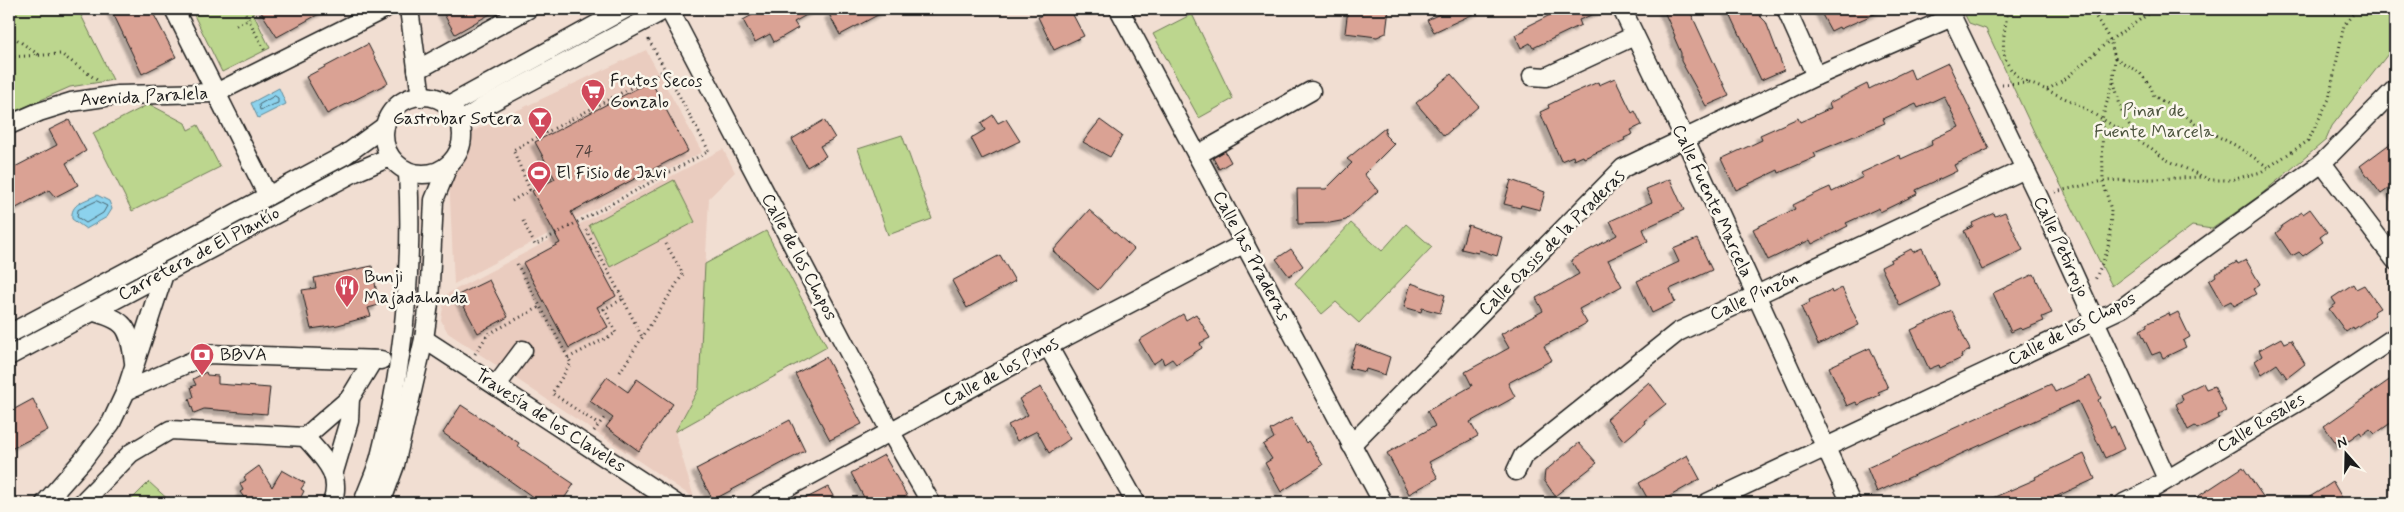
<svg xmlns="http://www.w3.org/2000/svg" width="2404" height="512" viewBox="0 0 2404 512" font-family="Mynerve,sans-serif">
  <defs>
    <filter id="shadow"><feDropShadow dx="-4.5" dy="4.5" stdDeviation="1" flood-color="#0004"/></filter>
  </defs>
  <rect width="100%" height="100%" fill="#f1ded2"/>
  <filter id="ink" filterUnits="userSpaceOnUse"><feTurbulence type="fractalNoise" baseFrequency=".02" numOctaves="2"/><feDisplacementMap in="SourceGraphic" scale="10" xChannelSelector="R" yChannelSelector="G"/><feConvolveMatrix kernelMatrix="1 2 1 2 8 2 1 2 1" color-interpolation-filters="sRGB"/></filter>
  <g filter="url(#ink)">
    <!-- built -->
    <g fill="#eaccbf">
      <polygon points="646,50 702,152 454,284 449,177 461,164 471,147 473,131"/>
      <polygon points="723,149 735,172 709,198 699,388 675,432 694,498 448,333 441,320 445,295"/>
    </g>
    <!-- green -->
    <g fill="#bcd68e" stroke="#6c7955">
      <polygon points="9,9 78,9 113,80 70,87 9,114"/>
      <polygon points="191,9 251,9 270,48 222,72"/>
      <polygon points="1962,9 2395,9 2395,45 2332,126 2326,140 2259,196 2212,229 2192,226 2112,286 2035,134 1986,29 1969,23"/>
      <polygon points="1192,14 1233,99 1199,118 1153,34"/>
      <polygon points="149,104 185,123 188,130 198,125 220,167 132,211 93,133"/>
      <polygon points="902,135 932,219 888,235 858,149"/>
      <polygon points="674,180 695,222 610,267 589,225"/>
      <polygon points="1351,223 1382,251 1406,224 1432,247 1359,323 1336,302 1322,314 1295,283"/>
      <polygon points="766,231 827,347 675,432 699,388 705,264"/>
      <polygon points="149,482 172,503 128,503"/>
    </g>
    <!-- water -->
    <g fill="#8cd2ed" stroke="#5f8999">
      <polygon points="279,88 286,104 258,118 251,103"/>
      <path d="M97,195L109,201L112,209L107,217L86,229L72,219C70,203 85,201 97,195Z"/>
    </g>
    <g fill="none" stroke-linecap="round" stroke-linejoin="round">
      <!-- shore -->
      <g stroke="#496570" stroke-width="1">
        <polygon points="275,96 278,98 278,103 260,110 259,105"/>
        <polygon points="97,201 107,206 103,213 86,223 77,217 78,210"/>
      </g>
    </g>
    <!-- building -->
    <g fill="#daa294" stroke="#1c1c1c" filter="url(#shadow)">
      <polygon points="111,9 151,9 176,57 142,74"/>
      <polygon points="259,9 328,9 277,37"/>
      <polygon points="441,9 499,9 455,34"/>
      <polygon points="763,9 817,9 794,22 798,28 774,42 770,34 755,42 743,20"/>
      <polygon points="838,9 889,9 840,35 829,14"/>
      <polygon points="1054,9 1070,9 1084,36 1054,50 1038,17"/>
      <polygon points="1348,9 1389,9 1386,33 1377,37 1345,33"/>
      <polygon points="1450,9 1484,9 1434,32 1427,20"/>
      <polygon points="1562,9 1606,9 1579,20 1581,25 1533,48 1530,43 1521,48 1515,35 1525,30 1524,28"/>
      <polygon points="1663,9 1689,9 1729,96 1706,106 1681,61 1681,53 1674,37 1675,36"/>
      <polygon points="1728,9 1756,9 1760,16 1766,22 1784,70 1761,80"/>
      <polygon points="1819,9 1886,9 1840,29 1839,27 1831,31"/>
      <polygon points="368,44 388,83 327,114 306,77"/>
      <polygon points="1948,63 1989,149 1954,165 1957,171 1916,190 1917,194 1880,212 1879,208 1846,223 1848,226 1812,244 1810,240 1768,260 1753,229 1795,209 1793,205 1821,191 1830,187 1832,192 1863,177 1861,173 1900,155 1901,159 1932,145 1931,140 1959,127 1944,96 1918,108 1916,104 1883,119 1885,123 1814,153 1816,157 1779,173 1778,170 1736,190 1721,159 1762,140 1760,135 1798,118 1800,122 1831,108 1829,103 1867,84 1869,89 1910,69 1914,79"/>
      <polygon points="1451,74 1479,106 1444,136 1416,103"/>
      <polygon points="1615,78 1632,113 1635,111 1642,125 1631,130 1633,134 1624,138 1625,140 1584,158 1583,156 1574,160 1573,156 1561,161 1540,112 1549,108 1548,105 1573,93 1598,82 1599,85"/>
      <polygon points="651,81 688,151 571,212 616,296 597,307 608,327 569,348 523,263 560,243 532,191 555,179 535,142"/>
      <polygon points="993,115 998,123 1006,119 1020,141 982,159 971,138 985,130 981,123"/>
      <polygon points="69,120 86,151 66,163 78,185 55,197 49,190 9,212 9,170 57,145 49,130"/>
      <polygon points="824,120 835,138 820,146 826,156 807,167 792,139"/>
      <polygon points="1100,120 1122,136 1110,157 1083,142"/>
      <polygon points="1386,127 1385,135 1394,144 1364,174 1378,191 1346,220 1330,223 1298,224 1297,189 1326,189 1352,163 1347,159"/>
      <polygon points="2395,140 2395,196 2388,189 2381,194 2360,166"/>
      <polygon points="1225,151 1231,162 1219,169 1213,158"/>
      <polygon points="1670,179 1684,210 1643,229 1648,241 1608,260 1622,286 1579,309 1587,323 1544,346 1552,360 1508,383 1515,397 1470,422 1478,436 1429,462 1438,478 1409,494 1387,453 1435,426 1427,411 1472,386 1465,372 1509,348 1501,334 1543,311 1536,298 1579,274 1571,260 1617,235 1610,221 1652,202 1646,189"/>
      <polygon points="1511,180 1545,192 1540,210 1521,205 1520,208 1504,204"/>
      <polygon points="2310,209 2327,232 2320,237 2323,242 2303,256 2299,252 2292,256 2276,233 2282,228 2281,226 2302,212 2303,214"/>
      <polygon points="1089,210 1134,249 1098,290 1053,251"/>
      <polygon points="2005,212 2023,250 1982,270 1964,231 1973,226 1972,223 1994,213 1995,216"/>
      <polygon points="1468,225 1502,237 1497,256 1479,250 1478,253 1461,249"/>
      <polygon points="1697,239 1712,270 1670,289 1675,302 1652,313 1637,281 1679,262 1673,249"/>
      <polygon points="1922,248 1940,286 1900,306 1881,267 1891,262 1890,260 1911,249 1913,252"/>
      <polygon points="1291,249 1303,266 1289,276 1276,259"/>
      <polygon points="1000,255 1015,281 967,308 952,281"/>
      <polygon points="2246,260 2260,284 2253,289 2256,294 2234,306 2231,301 2223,305 2209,281 2216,276 2215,274 2237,262 2238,264"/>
      <polygon points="372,266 379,305 368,308 371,316 338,325 311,329 302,290 316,288 314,278"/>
      <polygon points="2034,274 2052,313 2042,317 2044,321 2022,330 2020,328 2011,332 1993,293"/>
      <polygon points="489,280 508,317 478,333 458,295"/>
      <polygon points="1411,283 1445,295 1440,313 1422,308 1421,312 1404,307"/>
      <polygon points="2353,284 2356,289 2364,285 2380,308 2373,312 2375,315 2354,329 2353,327 2346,332 2329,309 2336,304 2332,298"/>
      <polygon points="1842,288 1859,325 1818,345 1801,307 1810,303 1809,300 1831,290 1832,293"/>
      <polygon points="1952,311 1970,350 1961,355 1962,358 1940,368 1939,365 1929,369 1911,330"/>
      <polygon points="2178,312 2190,337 2183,341 2186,347 2163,358 2160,352 2152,355 2140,330 2147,327 2146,324 2169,313 2170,316"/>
      <polygon points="1183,314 1186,320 1196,314 1210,338 1200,343 1202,348 1176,364 1172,359 1164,364 1162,358 1153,364 1139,340"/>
      <polygon points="2281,338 2284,343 2291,340 2305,364 2287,378 2277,364 2262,374 2255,361 2262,356 2259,350"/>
      <polygon points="1356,344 1390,357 1385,375 1366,369 1365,372 1349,368"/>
      <polygon points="1870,348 1888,388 1878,392 1880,395 1858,405 1856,402 1847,406 1829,367"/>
      <polygon points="826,357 862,424 830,440 795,374"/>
      <polygon points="206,372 207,375 218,376 218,384 270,388 267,414 204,409 194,413 189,399 194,397 191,387 196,385 193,379"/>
      <polygon points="2090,376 2101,398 2098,400 2104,414 2111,428 2114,426 2124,449 2105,458 2078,401 1877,492 1867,468 2051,384 2055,392"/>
      <polygon points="2395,376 2395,420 2375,434 2370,429 2362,435 2360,432 2339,447 2324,426"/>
      <polygon points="607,377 628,392 637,379 673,404 639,451 606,427 613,418 590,401"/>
      <polygon points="1649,382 1666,404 1644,421 1645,423 1624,441 1607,419"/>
      <polygon points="2203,383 2206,389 2214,386 2226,411 2218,415 2219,418 2197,429 2195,426 2188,430 2176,404 2183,400 2181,394"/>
      <polygon points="1041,387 1070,439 1049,453 1037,431 1017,441 1008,425 1028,415 1019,399"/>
      <polygon points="33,399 48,430 9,450 9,412"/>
      <polygon points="461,405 519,443 517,446 574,484 561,503 546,503 538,498 537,500 443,433"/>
      <polygon points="1291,418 1306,443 1308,441 1323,465 1281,492 1265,463 1272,459 1263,445 1274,438 1270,430"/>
      <polygon points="790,420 805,451 713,500 696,469"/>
      <polygon points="1579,443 1597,463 1555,496 1544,480 1545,471"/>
      <polygon points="2084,454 2095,479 2042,503 1981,503 2036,479 2035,477"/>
      <polygon points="884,455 911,503 867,503 851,473"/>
      <polygon points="1687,455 1700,479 1658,503 1650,503 1639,483"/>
      <polygon points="259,466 272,487 282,470 305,483 301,489 304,491 298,503 248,503 240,492 243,490 240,484 246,480 244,477"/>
      <polygon points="2243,467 2264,498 2256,503 2188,503"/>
      <polygon points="2333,482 2345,503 2300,503 2324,488"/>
      <polygon points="828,487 837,503 797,503"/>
    </g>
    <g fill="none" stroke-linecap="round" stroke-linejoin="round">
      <defs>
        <g id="minor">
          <polyline points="174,9 268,196"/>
          <polyline points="409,9 421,97"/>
          <polyline points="669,9 890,431 931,503"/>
          <polyline points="1119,9 1383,503"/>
          <polyline points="1622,9 1685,139 1851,503"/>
          <polyline points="1786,9 1816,76"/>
          <polyline points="417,70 528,9"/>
          <polyline points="1532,76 1546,77 1634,36"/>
          <circle cx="423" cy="135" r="39"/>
          <polyline points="448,106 625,9"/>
          <polyline points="460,122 486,105 666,9"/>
          <polyline points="9,125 39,112 71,102 118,95 216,93 384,9"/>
          <polyline points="1197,155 1311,91"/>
          <polyline points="2322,163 2395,260"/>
          <path d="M91,311C126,320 129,326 134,362"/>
          <polyline points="9,334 345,155 385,126"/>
          <polyline points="424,339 675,503"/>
          <polyline points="1048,346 1136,503"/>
          <polyline points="9,356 355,172 390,157"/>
          <polyline points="496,386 523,350"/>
          <polyline points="126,391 208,354 381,360"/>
          <path d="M305,437C323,458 343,474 332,503"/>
          <polyline points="1351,445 1623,168 1816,76 1952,17 2039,198 2167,479"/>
          <polyline points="1516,471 1523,456 1678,332 2025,169"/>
          <polyline points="333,475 349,421 350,398"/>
          <polyline points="45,503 83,460 111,423 126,391 164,274"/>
          <polyline points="82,503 131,453 170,430 305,437 350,398 373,360"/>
          <path d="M363,503C368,488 376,472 380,457C404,363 413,267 408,172"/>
          <polyline points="381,503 395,465 424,339 429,303 434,200 448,166"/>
          <polyline points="759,503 1048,346 1245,243"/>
          <polyline points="1707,503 2122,308 2322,163 2395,89"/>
          <polyline points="2124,503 2145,493 2301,400 2395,337"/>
        </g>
      </defs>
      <!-- minor casing -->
      <use href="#minor" stroke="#1c1c1c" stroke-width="21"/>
      <!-- path -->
      <g stroke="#1c1c1c" stroke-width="3" stroke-dasharray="1 4" stroke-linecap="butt">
        <polyline points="243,9 265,51"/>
        <polyline points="2091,9 2110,40 2115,58 2113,82 2102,119 2103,181 2111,210 2110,235 2107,252 2095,280"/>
        <polyline points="236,25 250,19"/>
        <polyline points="9,34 39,55"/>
        <polyline points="9,57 61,54 97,80"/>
        <polyline points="2115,58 2140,73 2151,87 2154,96 2181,112 2201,128 2235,145 2268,167"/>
        <polyline points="2114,82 2122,113 2139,140"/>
        <polyline points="2029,83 2047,90 2065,79 2110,40 2156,9"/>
        <path d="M2002,84L2029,83C1995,66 2003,41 2008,9"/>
        <polyline points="2047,90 2075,103 2151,148 2165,159 2210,180 2231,180 2261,172 2308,141 2329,99 2344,25 2357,9"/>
        <polyline points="643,174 648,183"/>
        <polyline points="530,190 513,150 665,70"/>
        <polyline points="2055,192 2103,181 2202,177"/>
        <polyline points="512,201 553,176"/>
        <polyline points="523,221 535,245 709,151 649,40 651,39"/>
        <polyline points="517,264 571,363 552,393 599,425"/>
        <polyline points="623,299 642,337"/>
        <polyline points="475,354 488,334 540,307"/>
        <polyline points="568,358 616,333 604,309 623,299 586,230"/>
        <polyline points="620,372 683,274 666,244"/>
        <polyline points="594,431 606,415"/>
      </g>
      <!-- minor -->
      <use href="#minor" stroke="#fbf7ec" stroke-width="18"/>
    </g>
  </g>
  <!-- icons -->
  <defs>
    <symbol id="supermarket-pin" viewBox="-11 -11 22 30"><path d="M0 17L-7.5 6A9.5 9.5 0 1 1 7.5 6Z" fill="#d1495b" stroke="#fbf7ec"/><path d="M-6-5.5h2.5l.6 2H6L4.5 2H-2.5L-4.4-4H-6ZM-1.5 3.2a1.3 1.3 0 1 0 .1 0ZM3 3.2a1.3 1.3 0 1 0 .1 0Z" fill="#fff"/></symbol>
    <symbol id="bar-pin" viewBox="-11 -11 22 30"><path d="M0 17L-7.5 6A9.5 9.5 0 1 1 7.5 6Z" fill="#d1495b" stroke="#fbf7ec"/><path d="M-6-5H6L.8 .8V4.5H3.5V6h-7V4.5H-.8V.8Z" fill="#fff"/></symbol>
    <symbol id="stadium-pin" viewBox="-11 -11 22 30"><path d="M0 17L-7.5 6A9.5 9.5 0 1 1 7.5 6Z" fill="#d1495b" stroke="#fbf7ec"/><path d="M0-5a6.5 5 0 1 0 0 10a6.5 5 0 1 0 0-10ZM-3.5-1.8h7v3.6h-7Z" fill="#fff"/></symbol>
    <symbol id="restaurant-pin" viewBox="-11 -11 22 30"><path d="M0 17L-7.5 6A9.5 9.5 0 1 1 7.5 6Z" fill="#d1495b" stroke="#fbf7ec"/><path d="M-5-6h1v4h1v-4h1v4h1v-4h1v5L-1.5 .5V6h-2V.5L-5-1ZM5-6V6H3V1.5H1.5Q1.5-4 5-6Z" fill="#fff"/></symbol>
    <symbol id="bank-pin" viewBox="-11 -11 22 30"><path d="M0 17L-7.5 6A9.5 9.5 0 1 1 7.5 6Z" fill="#d1495b" stroke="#fbf7ec"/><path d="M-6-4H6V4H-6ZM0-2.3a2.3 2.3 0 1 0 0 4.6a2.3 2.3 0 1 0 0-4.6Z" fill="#fff"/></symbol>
  </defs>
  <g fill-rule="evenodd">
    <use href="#supermarket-pin" x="579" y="77" width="28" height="38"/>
    <use href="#bar-pin" x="526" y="105" width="28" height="38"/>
    <use href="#stadium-pin" x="525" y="159" width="28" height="38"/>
    <use href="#restaurant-pin" x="333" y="273" width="28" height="38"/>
    <use href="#bank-pin" x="188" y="341" width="28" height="38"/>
  </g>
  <g text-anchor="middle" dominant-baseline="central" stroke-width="5" stroke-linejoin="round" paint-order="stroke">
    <!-- number labels -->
    <g font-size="15" fill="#4c3e3a">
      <text x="584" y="152">74</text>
    </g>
    <!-- poi labels -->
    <g font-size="18" fill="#1c1c1c" stroke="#fbf7ec" text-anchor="start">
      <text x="610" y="81">Frutos Secos<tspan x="610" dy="21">Gonzalo</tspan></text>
      <text x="522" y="119" text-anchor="end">Gastrobar Sotera</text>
      <text x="556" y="173">El Fisio de Javi</text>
      <text x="364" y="277">Bunji<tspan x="364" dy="21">Majadahonda</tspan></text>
      <text x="220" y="355">BBVA</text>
    </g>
    <!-- street labels -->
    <g font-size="18" fill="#1c1c1c" stroke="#fbf7ec">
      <text transform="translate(144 97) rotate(-3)">Avenida Paralela</text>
      <text transform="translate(1712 201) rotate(65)">Calle Fuente Marcela</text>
      <text transform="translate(1552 243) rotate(-45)">Calle Oasis de la Praderas</text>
      <text transform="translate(2061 247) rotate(65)">Calle Petirrojo</text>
      <text transform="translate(199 254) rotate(-28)">Carretera de El Plantío</text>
      <text transform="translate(1251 256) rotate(62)">Calle las Praderas</text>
      <text transform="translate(799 257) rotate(62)">Calle de los Chopos</text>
      <text transform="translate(1754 296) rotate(-25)">Calle Pinzón</text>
      <text transform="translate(2072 329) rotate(-27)">Calle de los Chopos</text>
      <text transform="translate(1001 372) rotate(-28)">Calle de los Pinos</text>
      <text transform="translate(550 421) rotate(33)">Travesía de los Claveles</text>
      <text transform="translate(2261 423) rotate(-31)">Calle Rosales</text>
    </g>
    <!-- park labels -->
    <g font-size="18" fill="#4c543e" stroke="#fbf7ec">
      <text x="2154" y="111">Pinar de<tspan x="2154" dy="21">Fuente Marcela</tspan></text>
    </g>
  </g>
  <!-- margin -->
  <rect width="2404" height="512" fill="none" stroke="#fbf7ec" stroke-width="30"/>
  <rect x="15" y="15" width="2374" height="482" fill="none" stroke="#1c1c1c" stroke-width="2" filter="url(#ink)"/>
  <!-- north arrow -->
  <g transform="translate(2346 454) rotate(340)" stroke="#fbf7ec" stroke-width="4" paint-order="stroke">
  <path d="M0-4L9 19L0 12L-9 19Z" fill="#1c1c1c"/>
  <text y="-8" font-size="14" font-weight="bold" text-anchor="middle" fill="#1c1c1c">N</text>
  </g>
</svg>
